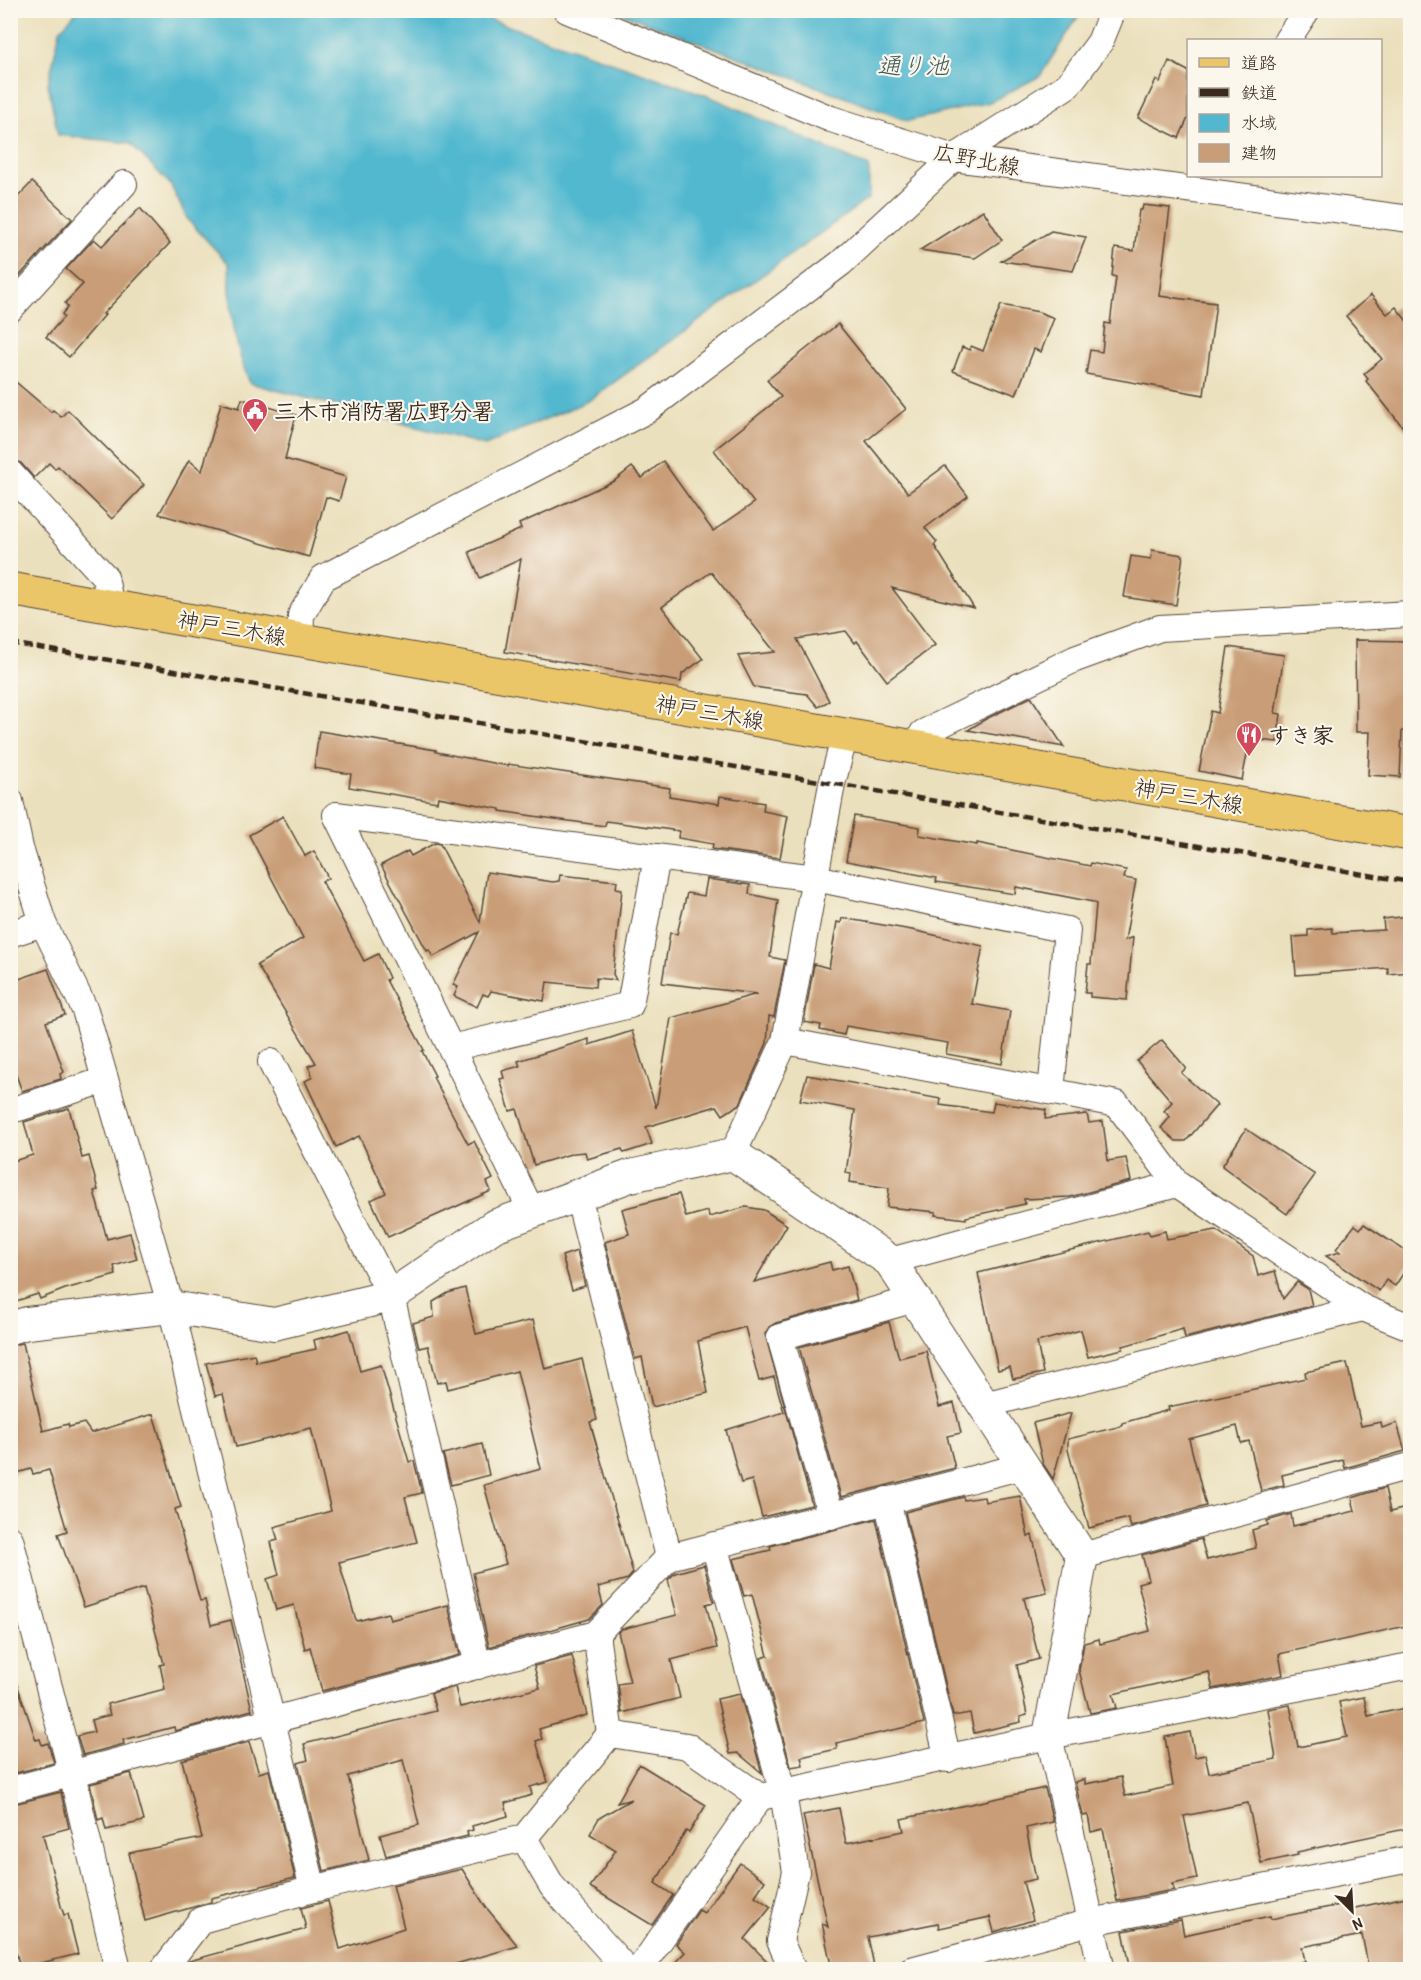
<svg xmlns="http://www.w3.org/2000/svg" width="1421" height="1980" viewBox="0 0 1421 1980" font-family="'Patrick Hand','Klee One',sans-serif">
  <rect width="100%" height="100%" fill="#fbf7ec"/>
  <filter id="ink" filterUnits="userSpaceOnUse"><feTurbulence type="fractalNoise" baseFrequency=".0167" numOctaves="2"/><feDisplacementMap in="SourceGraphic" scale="12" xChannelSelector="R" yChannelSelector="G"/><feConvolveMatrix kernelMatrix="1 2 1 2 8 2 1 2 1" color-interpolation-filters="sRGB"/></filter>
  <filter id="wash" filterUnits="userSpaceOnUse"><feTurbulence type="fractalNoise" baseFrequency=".008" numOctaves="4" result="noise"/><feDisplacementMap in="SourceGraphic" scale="24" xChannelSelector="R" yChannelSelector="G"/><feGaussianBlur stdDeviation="1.35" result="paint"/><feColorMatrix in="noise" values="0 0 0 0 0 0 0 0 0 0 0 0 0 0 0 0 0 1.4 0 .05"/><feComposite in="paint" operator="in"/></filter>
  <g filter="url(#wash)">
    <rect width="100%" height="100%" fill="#ebe0bd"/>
    <!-- water -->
    <g fill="#51b8cf" stroke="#467176" stroke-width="1.5">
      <path d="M78,10L466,11L711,97L869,167V198L588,401L485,445L250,383C233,344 230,306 229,264L188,220L170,184L130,143L58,135L48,84L60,30Z"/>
      <polygon points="616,11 1082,10 1082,11 1040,76 990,102 908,121"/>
    </g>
    <g id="blocks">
      <!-- building -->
      <g fill="#c99d77">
        <polygon points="1169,61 1188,71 1188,118 1179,138 1138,118 1156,80 1160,82"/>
        <polygon points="32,182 72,219 10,286 10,205"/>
        <polygon points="1143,205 1170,208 1159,296 1216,303 1204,395 1086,374 1090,350 1102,352 1105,323 1110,324 1116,277 1112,276 1115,248 1134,251 1139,210 1142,210"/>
        <polygon points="140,208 170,243 103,314 105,315 69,357 46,337 64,317 62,314 68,307 65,303 83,284 66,269 94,239 102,246"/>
        <polygon points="983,210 1002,240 975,258 920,250"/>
        <polygon points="1051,231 1086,237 1073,271 1001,261"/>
        <polygon points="1371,295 1387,314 1396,307 1410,325 1410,436 1366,381 1368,379 1364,374 1382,359 1346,316"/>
        <polygon points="1001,305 1039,312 1054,318 1041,352 1034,349 1016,395 953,371 962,347 970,350 971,346 983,351"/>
        <polygon points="838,324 906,409 866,441 908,493 945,466 968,496 925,528 937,542 934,545 974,608 892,588 935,645 887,681 857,641 855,643 846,631 797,639 829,701 818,707 807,694 754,687 738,656 775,652 711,572 662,607 703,659 682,674 681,682 505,652 521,559 480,578 469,552 521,529 519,524 614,481 632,467 642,478 663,461 713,531 754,503 714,450 781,397 767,380"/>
        <polygon points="10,377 51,412 53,410 61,417 68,410 144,485 112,519 58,466 55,469 49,463 34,478 21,463 10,458"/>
        <polygon points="242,399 296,415 285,459 346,477 339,501 326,497 309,557 159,514 189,460 202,471 221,403 239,408"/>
        <polygon points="1152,550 1183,555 1176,605 1124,597 1131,556 1151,559"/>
        <polygon points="1355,640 1410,641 1410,720 1408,720 1407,731 1402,731 1400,777 1368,775 1370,732 1356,732"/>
        <polygon points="1228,647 1284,655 1275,713 1281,714 1277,742 1250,739 1242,780 1199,771 1211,711 1218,713"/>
        <polygon points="1031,697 1064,747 968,730 984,720"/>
        <polygon points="319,731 436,750 436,752 508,766 508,764 670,788 669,796 719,804 720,796 764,803 763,811 788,816 780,858 712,849 713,844 678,838 679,831 606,821 605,826 540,817 500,811 500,809 438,797 437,802 349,787 351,774 314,768"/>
        <polygon points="283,816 305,856 314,851 328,878 322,881 364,961 378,954 389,978 386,980 424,1050 422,1051 435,1076 433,1077 468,1144 474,1141 493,1179 487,1182 491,1191 388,1237 371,1200 386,1193 359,1136 336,1147 305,1081 313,1077 308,1066 316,1063 257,965 303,938 249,835"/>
        <polygon points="854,816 920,827 919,835 977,845 977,843 1090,866 1091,863 1126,870 1124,878 1136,880 1125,940 1133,937 1127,1000 1090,997 1090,993 1085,993 1088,964 1091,964 1096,904 1093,902 1016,887 1015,894 936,882 937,878 846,861"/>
        <polygon points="435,843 440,844 480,922 487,872 553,882 559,881 560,875 617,881 616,888 622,889 613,974 616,980 596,978 595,987 547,982 544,1001 491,991 488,996 483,994 477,1007 454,996 458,987 453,985 479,932 433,957 429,950 427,951 381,865 408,851 411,856"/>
        <polygon points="707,879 750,885 749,894 778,900 770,957 785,960 774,1017 769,1016 767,1043 740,1104 723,1115 717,1106 646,1127 652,1144 624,1153 622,1149 587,1159 585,1152 574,1153 534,1165 517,1109 510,1111 500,1079 504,1078 502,1071 520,1066 518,1061 589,1039 589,1045 632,1031 656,1108 671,1018 757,994 662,983 670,933 677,934 687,893 704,896"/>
        <polygon points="1410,916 1410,972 1388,974 1388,968 1296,975 1293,937 1308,936 1308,930 1332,928 1333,933 1384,930 1383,919"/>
        <polygon points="842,918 912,930 983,946 972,1004 1010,1011 1002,1064 946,1054 948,1043 846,1026 844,1035 820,1030 821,1025 804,1022 814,964 829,968 837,922 841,923"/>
        <polygon points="48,969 65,1015 46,1022 64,1072 60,1074 61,1079 22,1091 10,1059 10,982"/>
        <polygon points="1162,1040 1186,1068 1181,1073 1217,1105 1186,1141 1176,1141 1161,1128 1170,1117 1164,1111 1172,1102 1137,1061"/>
        <polygon points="807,1075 941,1099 940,1105 992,1112 994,1102 1046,1110 1045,1119 1087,1114 1089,1123 1103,1121 1108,1161 1126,1158 1131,1181 1070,1197 1024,1199 1025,1204 966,1217 966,1219 935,1215 936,1212 887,1207 889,1188 850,1182 851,1174 846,1173 855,1110 800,1100"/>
        <polygon points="69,1108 82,1158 89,1156 98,1190 94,1191 107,1239 130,1233 137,1259 114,1266 116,1275 65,1289 40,1299 38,1294 10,1303 10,1162 33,1155 24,1122"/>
        <polygon points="1246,1129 1315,1175 1287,1214 1222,1166"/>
        <polygon points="679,1194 686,1217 708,1211 709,1217 746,1207 764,1210 787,1225 754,1282 830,1262 832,1270 848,1266 857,1300 776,1323 769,1327 765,1334 812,1505 762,1517 752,1480 741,1483 726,1430 784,1412 774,1377 759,1381 745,1327 698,1341 708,1393 652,1407 642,1357 635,1359 605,1242 629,1234 622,1209"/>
        <polygon points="1364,1224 1410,1254 1410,1263 1395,1286 1386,1280 1379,1291 1326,1256 1340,1252 1336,1249 1355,1225 1360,1229"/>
        <polygon points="1216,1230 1253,1256 1258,1276 1275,1271 1283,1299 1297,1282 1308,1289 1312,1306 1185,1338 1183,1329 1123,1346 1123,1349 1088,1357 1081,1330 1037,1342 1043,1373 1013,1379 1010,1367 998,1370 978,1273 1148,1231 1150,1235 1165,1231 1167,1239"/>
        <polygon points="577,1251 585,1286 572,1290 562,1256"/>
        <polygon points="465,1288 476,1334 533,1320 545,1369 582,1359 597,1420 590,1422 633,1573 628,1579 598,1587 603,1605 589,1619 489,1647 473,1573 506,1564 484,1485 541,1469 517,1371 448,1389 446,1381 437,1383 428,1346 419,1348 413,1323 434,1317 433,1302 448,1293"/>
        <polygon points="889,1322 899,1358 926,1351 939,1407 954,1403 961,1433 947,1436 955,1468 841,1497 799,1347"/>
        <polygon points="349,1330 360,1371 381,1365 409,1462 414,1461 422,1493 405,1497 417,1542 339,1562 355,1617 357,1621 388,1613 390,1620 448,1605 460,1655 322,1691 310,1647 305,1649 294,1605 276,1610 267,1579 279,1575 271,1542 278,1540 274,1527 331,1511 311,1428 236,1447 223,1394 215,1396 206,1363 254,1354 256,1362 316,1349 314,1340"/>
        <polygon points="23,1343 43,1431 68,1424 69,1427 84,1423 91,1433 153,1414 181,1507 175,1509 200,1601 205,1600 211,1625 231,1620 252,1710 175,1731 174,1727 123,1740 124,1744 83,1755 77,1736 94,1732 91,1720 110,1715 107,1704 165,1689 160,1665 164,1664 144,1588 84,1607 58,1534 67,1531 49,1470 33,1474 31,1469 10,1475 10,1345"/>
        <polygon points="1347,1363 1361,1426 1381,1422 1382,1428 1397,1423 1405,1451 1345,1468 1343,1460 1282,1475 1284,1485 1261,1491 1249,1441 1241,1443 1237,1426 1189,1439 1206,1506 1131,1527 1128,1518 1089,1528 1068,1450 1068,1439 1122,1426 1122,1423 1169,1410 1168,1407 1306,1378 1305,1372"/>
        <polygon points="1071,1413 1053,1479 1043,1464 1033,1423"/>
        <polygon points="482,1444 489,1475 451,1485 443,1454"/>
        <polygon points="1385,1488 1390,1512 1410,1507 1410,1625 1279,1654 1283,1675 1213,1689 1209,1672 1113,1694 1117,1708 1090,1713 1079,1670 1084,1643 1099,1639 1100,1644 1150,1631 1138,1583 1149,1580 1142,1555 1201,1539 1207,1560 1256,1548 1252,1530 1268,1525 1267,1521 1291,1514 1293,1526 1355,1511 1352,1498"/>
        <polygon points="1020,1496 1028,1537 1032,1535 1047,1593 1024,1598 1039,1659 1017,1665 1027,1715 1020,1717 1021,1722 974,1733 970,1713 953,1716 905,1512 963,1497 964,1500 984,1497 985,1502"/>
        <polygon points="876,1519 924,1723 836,1743 837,1749 801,1757 803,1765 791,1767 761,1658 768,1656 752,1594 744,1596 733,1559 771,1550 770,1546"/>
        <polygon points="704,1565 714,1602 706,1604 717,1648 671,1660 680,1698 622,1713 618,1684 630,1682 618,1632 622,1629 677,1615 668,1580 675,1573"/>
        <polygon points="572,1656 587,1715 539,1729 542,1739 536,1741 548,1782 530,1787 532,1795 505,1803 508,1816 472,1826 473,1830 467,1832 468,1836 386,1856 380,1835 419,1825 403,1760 348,1776 369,1860 324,1871 298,1763 308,1760 304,1744 436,1711 431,1693 455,1687 460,1707 540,1688 534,1666"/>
        <polygon points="10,1678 15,1678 36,1740 40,1739 42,1745 48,1743 54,1763 16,1773 10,1754"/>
        <polygon points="740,1694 762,1773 738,1753 730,1754 717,1699"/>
        <polygon points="1364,1697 1368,1716 1410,1707 1410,1828 1297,1852 1298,1855 1261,1863 1248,1803 1184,1816 1197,1879 1172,1884 1174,1890 1117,1901 1103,1829 1091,1832 1088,1815 1083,1816 1075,1782 1085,1779 1085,1784 1121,1777 1125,1796 1173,1786 1165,1737 1190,1732 1195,1757 1205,1755 1209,1773 1276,1759 1268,1709 1290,1705 1298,1747 1347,1737 1339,1702"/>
        <polygon points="249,1742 259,1773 269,1770 295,1878 211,1898 211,1902 145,1921 129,1853 202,1838 182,1760"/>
        <polygon points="639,1764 706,1805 689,1833 686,1831 655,1883 673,1895 652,1925 590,1887 616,1850 590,1834 599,1818 632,1799 617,1803"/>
        <polygon points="131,1773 144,1821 106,1830 103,1818 98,1820 90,1784"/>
        <polygon points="1045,1788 1053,1822 1026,1828 1036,1879 1023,1882 1033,1920 994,1932 990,1917 939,1928 938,1923 868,1937 874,1966 856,1970 832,1970 822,1923 828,1927 803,1815 839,1808 846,1843 904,1831 901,1819"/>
        <polygon points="61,1792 69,1828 43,1835 61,1906 64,1915 68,1914 78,1954 20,1968 10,1928 10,1805"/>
        <polygon points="740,1863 765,1881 755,1896 771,1907 745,1939 776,1970 668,1970 685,1952 676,1944 699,1910 704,1913"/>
        <polygon points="462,1869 485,1906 518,1946 435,1970 187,1970 189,1961 306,1929 301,1908 328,1901 340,1949 404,1928 393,1885"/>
        <polygon points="1410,1896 1410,1970 1369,1970 1362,1935 1302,1947 1305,1961 1269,1970 1131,1970 1123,1931 1181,1920 1184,1935 1270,1916 1271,1919 1345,1904 1346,1910"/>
      </g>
    </g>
  </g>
  <g filter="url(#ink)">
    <use href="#blocks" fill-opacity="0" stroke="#554536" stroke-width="1.5"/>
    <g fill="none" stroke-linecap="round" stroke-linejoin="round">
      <defs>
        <g id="minor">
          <polyline points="567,10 831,119 954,158 1410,219"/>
          <polyline points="1287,40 1307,10"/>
          <polyline points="10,309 124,184"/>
          <polyline points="10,473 105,577 111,607"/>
          <polyline points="300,640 301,615 323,578 647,410 841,263 954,158 1068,85 1100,42 1113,10"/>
          <polyline points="920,749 923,733 1075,659 1160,628 1410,614"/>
          <polyline points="10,801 20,848 43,923 85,1010 171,1307 313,1889"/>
          <polyline points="10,934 43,923"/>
          <polyline points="785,1041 1117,1104 1177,1184 1363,1308 1410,1327"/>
          <polyline points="451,1048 630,1005 657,857"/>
          <polyline points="271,1062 391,1296 478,1666"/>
          <polyline points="19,1108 105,1080"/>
          <polyline points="733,1154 785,1041 832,784 845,735"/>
          <polyline points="578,1195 669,1557"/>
          <polyline points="532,1212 336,815 815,878 1067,930 1051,1091"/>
          <polyline points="890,1261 1177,1184"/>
          <polyline points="984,1405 1363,1308"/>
          <polyline points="887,1500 948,1759"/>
          <polyline points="831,1516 780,1337 915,1299"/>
          <polyline points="10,1539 72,1774 118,1970"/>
          <polyline points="714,1545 783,1793 796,1872 780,1941 793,1970"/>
          <polyline points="1082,1556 1410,1466"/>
          <polyline points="596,1634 610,1734"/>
          <polyline points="1049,1736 1102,1970"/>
          <polyline points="10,1790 596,1634 669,1557 1023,1466"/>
          <polyline points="524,1838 552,1886 627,1970"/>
          <polyline points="163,1970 201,1920 313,1889 524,1838 610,1734 687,1746 760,1797 1049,1736 1410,1666"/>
          <polyline points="639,1970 760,1797"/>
          <polyline points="911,1970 1091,1922 1410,1859"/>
        </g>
        <polyline id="tertiary" points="10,1328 27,1323 171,1307 274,1324 391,1296 494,1226 630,1176 733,1154 890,1261 1082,1556 1049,1736"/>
        <polyline id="primary" points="10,589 1410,834"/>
      </defs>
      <!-- minor casing -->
      <use href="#minor" stroke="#554536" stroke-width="28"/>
      <!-- tertiary casing -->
      <use href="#tertiary" stroke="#554536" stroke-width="34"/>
      <!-- primary casing -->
      <use href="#primary" stroke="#554536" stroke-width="35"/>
      <!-- minor -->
      <use href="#minor" stroke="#fff" stroke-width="26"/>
      <!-- tertiary -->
      <use href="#tertiary" stroke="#fff" stroke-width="32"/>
      <!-- primary -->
      <use href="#primary" stroke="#ebc669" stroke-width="33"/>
      <!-- rail -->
      <polyline stroke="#3b2a1e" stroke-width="4.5" stroke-dasharray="9 4.5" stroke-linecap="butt" points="10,643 1410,882"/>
    </g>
  </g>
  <!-- icons -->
  <defs>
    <symbol id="civic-pin" viewBox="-11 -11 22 30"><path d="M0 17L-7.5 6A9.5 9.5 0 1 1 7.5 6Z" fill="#d1495b" stroke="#fbf7ec"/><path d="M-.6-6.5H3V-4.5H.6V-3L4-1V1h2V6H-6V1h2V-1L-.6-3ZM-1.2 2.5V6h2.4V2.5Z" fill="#fff"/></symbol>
    <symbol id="restaurant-pin" viewBox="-11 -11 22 30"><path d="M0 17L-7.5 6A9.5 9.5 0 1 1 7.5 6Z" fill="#d1495b" stroke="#fbf7ec"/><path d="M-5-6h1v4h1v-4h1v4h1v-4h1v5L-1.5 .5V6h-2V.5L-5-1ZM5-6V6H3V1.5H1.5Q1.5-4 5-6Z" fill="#fff"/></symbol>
  </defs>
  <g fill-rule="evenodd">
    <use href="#civic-pin" x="240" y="396" width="30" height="40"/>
    <use href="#restaurant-pin" x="1234" y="720" width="30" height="40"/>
  </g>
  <g text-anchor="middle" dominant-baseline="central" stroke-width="4.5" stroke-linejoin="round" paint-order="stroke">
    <!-- street labels -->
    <g font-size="22" fill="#3b2a1e" stroke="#fbf7ec">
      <text transform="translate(977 159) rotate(11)">広野北線</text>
      <text transform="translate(232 628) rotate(10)">神戸三木線</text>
      <text transform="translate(710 712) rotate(10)">神戸三木線</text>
      <text transform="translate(1189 796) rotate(10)">神戸三木線</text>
    </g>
    <!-- poi labels -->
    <g font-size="22" font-weight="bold" fill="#3b2a1e" stroke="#fbf7ec" text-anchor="start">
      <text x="274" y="411">三木市消防署広野分署</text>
      <text x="1268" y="735">すき家</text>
    </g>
    <!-- water labels -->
    <g font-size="24" font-style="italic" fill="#435c5c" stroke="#fbf7ec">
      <text x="913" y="65">通り池</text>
    </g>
  </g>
  <!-- margin -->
  <rect width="1421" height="1980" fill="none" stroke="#fbf7ec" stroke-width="36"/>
  <!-- legend -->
  <rect x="1187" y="39" width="195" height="138" fill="#fbf7ec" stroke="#aea59a" stroke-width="1.5"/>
  <rect x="1199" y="58" width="30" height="9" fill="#ebc669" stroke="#aea59a" stroke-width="1.5"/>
  <text x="1241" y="69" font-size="18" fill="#3b2a1e">道路</text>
  <rect x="1199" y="88" width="30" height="9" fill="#3b2a1e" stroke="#aea59a" stroke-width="1.5"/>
  <text x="1241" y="99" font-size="18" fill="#3b2a1e">鉄道</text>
  <rect x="1199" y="114" width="30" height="18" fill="#51b8cf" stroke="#aea59a" stroke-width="1.5"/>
  <text x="1241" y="129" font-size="18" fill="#3b2a1e">水域</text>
  <rect x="1199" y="144" width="30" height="18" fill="#c99d77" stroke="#aea59a" stroke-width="1.5"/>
  <text x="1241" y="159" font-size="18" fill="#3b2a1e">建物</text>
  <!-- north arrow -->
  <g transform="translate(1352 1911) rotate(156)" stroke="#fbf7ec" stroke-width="4.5" paint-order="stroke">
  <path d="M0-4.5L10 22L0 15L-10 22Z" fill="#3b2a1e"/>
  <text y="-9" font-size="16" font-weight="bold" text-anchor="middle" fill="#3b2a1e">N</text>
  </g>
</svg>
